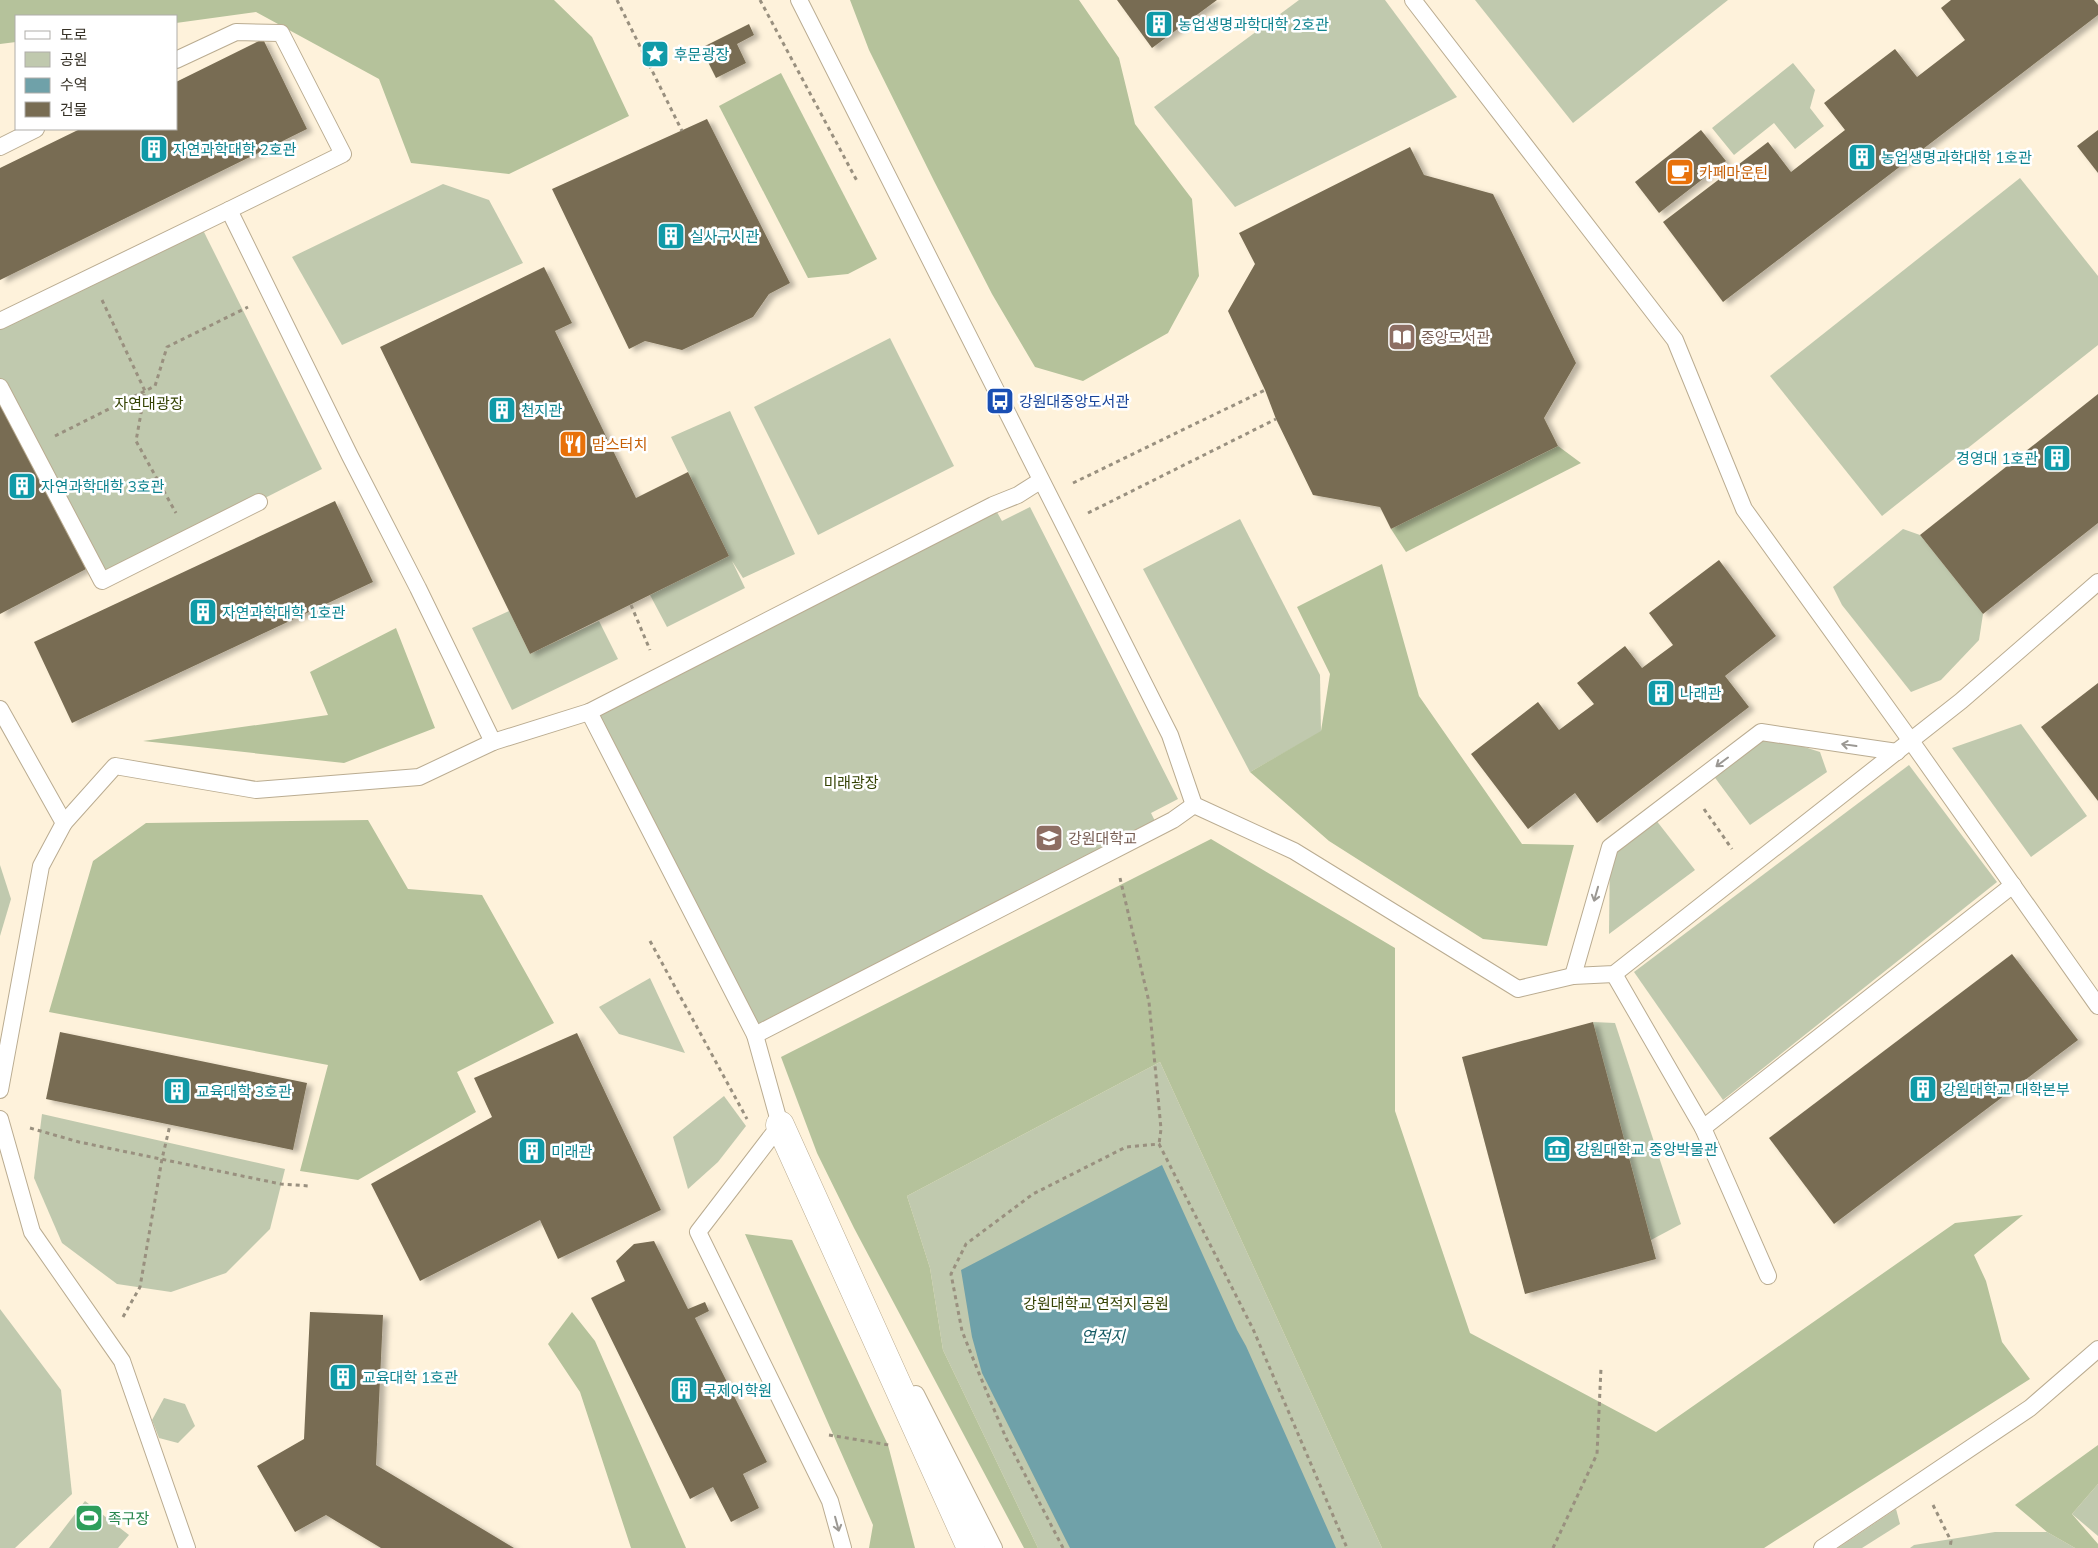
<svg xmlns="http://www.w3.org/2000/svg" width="2098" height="1548" viewBox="0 0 2098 1548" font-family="Mulish,'Noto Sans KR',sans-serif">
  <defs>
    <filter id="shadow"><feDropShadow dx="5.5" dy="3" stdDeviation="2.5" flood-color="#0004"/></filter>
  </defs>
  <rect width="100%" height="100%" fill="#fef2db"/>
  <!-- green -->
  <g fill="#c0c9ae">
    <polygon points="1299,0 1385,0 1457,97 1235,207 1154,107"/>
    <polygon points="1475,0 1728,0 1573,123"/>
    <polygon points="1793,63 1815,90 1810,108 1824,126 1795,149 1774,123 1734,155 1712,128"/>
    <polygon points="2020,178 2098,276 2098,345 1882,516 1770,376"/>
    <polygon points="443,184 489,200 523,263 342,345 292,257"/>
    <polygon points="200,224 322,469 102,581 0,388 0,321"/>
    <polygon points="890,338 954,466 818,535 754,407"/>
    <polygon points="730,411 795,554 743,578 732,561 745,588 667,627 650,595 729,556 671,437"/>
    <polygon points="993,505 1002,521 1030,507 1178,799 1151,813 1158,827 755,1035 589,712"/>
    <polygon points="1240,519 1320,675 1321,732 1250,772 1143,569"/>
    <polygon points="1903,529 1920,535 1983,614 1979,640 1941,680 1911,692 1842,605 1833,587"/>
    <polygon points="509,611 530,654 599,621 618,659 512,710 472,628"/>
    <polygon points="2021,724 2087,816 2031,857 1952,748"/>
    <polygon points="1761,733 1820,752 1827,772 1750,825 1710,771"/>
    <polygon points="1909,765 1997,882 1723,1100 1634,972"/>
    <polygon points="1652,815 1695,870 1609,934 1610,847"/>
    <polygon points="0,865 11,899 0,936"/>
    <polygon points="650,978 685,1053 619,1034 599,1007"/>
    <polygon points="1593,1022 1615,1023 1681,1224 1651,1240"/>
    <polygon points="1160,1062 1382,1548 1038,1548 943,1350 930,1268 907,1196"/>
    <polygon points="724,1096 746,1126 718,1162 688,1189 673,1137"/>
    <polygon points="42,1114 285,1169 270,1229 226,1273 171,1292 117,1284 62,1243 34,1178"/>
    <polygon points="0,1309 61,1390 72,1494 15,1548 0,1548"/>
    <polygon points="164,1398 185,1404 195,1426 178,1443 159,1438 152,1420"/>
    <polygon points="2098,1484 2098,1536 2072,1514"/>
    <polygon points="85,1501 129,1535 118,1548 49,1548"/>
    <polygon points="1896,1509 1900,1524 1862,1548 1838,1548"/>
    <polygon points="1995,1532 2047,1532 2075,1548 1910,1548 1914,1545"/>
  </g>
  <!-- forest -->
  <g fill="#b5c29b">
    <polygon points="0,0 554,0 592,37 629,116 509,174 411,163 379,79 256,12 176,23 176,16 16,16 16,42 0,44"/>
    <polygon points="850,0 1079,0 1119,58 1135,124 1192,199 1199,276 1168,333 1083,381 1035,367 992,294 934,181 869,50"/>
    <polygon points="781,73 877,259 848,274 808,278 719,106"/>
    <polygon points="1558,446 1581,463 1406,552 1391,529"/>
    <polygon points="1382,564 1419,696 1522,844 1574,845 1547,946 1483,939 1329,841 1250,772 1321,731 1330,674 1297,607"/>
    <polygon points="396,628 435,728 344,763 143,741 328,715 310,672"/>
    <polygon points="368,820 408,889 482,895 554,1023 457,1072 476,1112 358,1180 300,1171 328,1065 49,1012 93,861 146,823"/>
    <polygon points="1211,839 1395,948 1395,1111 1470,1333 1656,1432 1955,1223 2023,1215 1974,1255 1986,1281 2002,1342 2030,1379 1764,1548 1382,1548 1160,1062 907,1196 930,1268 943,1350 1038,1548 1024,1548 854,1228 817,1153 781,1057"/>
    <polygon points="745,1234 792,1240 888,1445 915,1548 869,1548 873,1525"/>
    <polygon points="572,1312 595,1341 686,1548 631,1548 580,1392 548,1344"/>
    <polygon points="2098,1445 2098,1484 2072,1514 2098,1544 2098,1548 2075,1548 2047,1532 2015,1505"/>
  </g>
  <!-- water -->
  <polygon fill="#6fa1a9" points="1162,1165 1237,1330 1246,1346 1336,1548 1070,1548 982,1373 972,1337 961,1270"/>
  <!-- building -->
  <g fill="#786c52" filter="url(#shadow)">
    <polygon points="1117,0 1217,0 1152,48"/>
    <polygon points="1951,0 2094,0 2098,5 2098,15 1723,302 1663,222 1768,142 1791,172 1845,130 1824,103 1895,49 1917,77 1965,40 1941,8"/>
    <polygon points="749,24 754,35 737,44 746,63 716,78 701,48"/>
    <polygon points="263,39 307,129 0,280 0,168 80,129 176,129 176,82"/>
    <polygon points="707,119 790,283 769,294 753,317 682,350 645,341 629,349 552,189"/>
    <polygon points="1701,130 1726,161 1659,213 1635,182"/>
    <polygon points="2098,130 2098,173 2077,146"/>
    <polygon points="1410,147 1424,175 1493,194 1576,363 1544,418 1558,446 1391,529 1380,507 1313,495 1276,419 1265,390 1228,311 1255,264 1239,233"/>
    <polygon points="544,267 572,323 555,331 636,498 688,472 729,556 530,654 380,347"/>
    <polygon points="2098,394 2098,523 1983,614 1920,535"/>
    <polygon points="0,404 86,569 0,614"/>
    <polygon points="335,501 373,582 72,723 34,642"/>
    <polygon points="1719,560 1776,636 1725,676 1749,707 1597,823 1575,793 1528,829 1471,754 1538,702 1559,730 1594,704 1577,683 1625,646 1642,668 1673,645 1649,613"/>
    <polygon points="2098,683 2098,801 2041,727"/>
    <polygon points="2012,954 2078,1040 1834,1224 1769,1138"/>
    <polygon points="1593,1022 1656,1259 1525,1294 1462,1057"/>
    <polygon points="60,1032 307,1083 293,1150 46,1099"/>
    <polygon points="577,1033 661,1210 558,1259 540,1220 420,1281 371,1184 492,1117 474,1078"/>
    <polygon points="654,1241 688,1309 705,1302 709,1311 695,1318 767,1462 743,1474 759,1508 731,1522 713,1487 690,1499 591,1298 625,1281 616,1261 634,1244"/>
    <polygon points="310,1312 383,1315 376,1465 514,1548 381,1548 326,1515 295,1532 257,1466 304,1439"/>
  </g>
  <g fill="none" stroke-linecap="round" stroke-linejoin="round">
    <defs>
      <g id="service">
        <polyline points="799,0 1170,735 1194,805 1294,851 1518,989 1573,976 1614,974 1961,701 2098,582"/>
        <polyline points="1413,0 1675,340 1744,509 1911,741 2098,1006"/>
        <polyline points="176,60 236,32 281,33 343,154 229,210 350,456 418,588 493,742"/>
        <polyline points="0,147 36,129"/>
        <polyline points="0,321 229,210"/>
        <polyline points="0,387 102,581 259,502"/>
        <polyline points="0,709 64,823"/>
        <polyline points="589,712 755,1035 780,1125 784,1133"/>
        <polyline points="1614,974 1703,1128 1768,1276"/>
        <polyline points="1573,976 1610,847 1761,732 1897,752"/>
        <polyline points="755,1035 1173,820 1194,805"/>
        <polyline points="0,1090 41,866 64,823 115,766 256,790 419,777 493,742 589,712 993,505 1018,495 1040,481"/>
        <polyline points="0,1119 32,1232 122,1361 187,1548"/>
        <polyline points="780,1125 698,1232 830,1501 843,1548"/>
        <polyline points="1703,1128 2013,885"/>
        <polyline points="916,1394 994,1548"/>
        <polyline points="1822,1548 2030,1408 2098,1349"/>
      </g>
      <polyline id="minor" points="780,1125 971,1548"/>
    </defs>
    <!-- service casing -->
    <use href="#service" stroke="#baac91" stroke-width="18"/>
    <!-- minor casing -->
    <use href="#minor" stroke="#baac91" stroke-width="29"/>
    <!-- path -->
    <g stroke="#99907f" stroke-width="3" stroke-dasharray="4 4" stroke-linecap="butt">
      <polyline points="617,0 682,131"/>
      <polyline points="760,0 857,181"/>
      <polyline points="102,300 145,391 136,441 176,513"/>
      <polyline points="55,436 155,386 167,347 248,307"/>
      <polyline points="1073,483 1265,390"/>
      <polyline points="1088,513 1276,419"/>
      <polyline points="631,605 650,650"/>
      <polyline points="1704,809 1732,849"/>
      <polyline points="1120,878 1149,1002 1161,1129 1159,1144"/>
      <polyline points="650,941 747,1119"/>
      <polyline points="30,1128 79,1142 281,1184 309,1186"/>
      <polyline points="123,1317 140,1287 162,1159 170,1125"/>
      <polyline points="829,1435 889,1445"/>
      <polyline points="1933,1505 1951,1541 1950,1548"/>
      <polyline points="1063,1548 1006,1438 978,1371 962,1331 951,1274 966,1244 1033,1194 1126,1147 1159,1144 1253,1329 1347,1548"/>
      <polyline points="1553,1548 1597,1454 1601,1368"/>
    </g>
    <!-- service -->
    <use href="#service" stroke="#fff" stroke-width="16"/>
    <!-- minor -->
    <use href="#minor" stroke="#fff" stroke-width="28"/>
  </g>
  <!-- one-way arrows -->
  <defs><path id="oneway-shaft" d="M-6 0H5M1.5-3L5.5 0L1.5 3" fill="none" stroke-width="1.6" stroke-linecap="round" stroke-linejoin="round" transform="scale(1.25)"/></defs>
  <g stroke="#9b9893">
    <use href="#oneway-shaft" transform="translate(1849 745) rotate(-172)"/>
    <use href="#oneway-shaft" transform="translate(1722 762) rotate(143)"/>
    <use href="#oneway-shaft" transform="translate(1596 894) rotate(106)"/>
    <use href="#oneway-shaft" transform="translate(837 1524) rotate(75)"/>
  </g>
  <!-- icons -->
  <defs>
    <symbol id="building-square" viewBox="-11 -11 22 22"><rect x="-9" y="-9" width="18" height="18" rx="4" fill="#0f9aa8" stroke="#fff"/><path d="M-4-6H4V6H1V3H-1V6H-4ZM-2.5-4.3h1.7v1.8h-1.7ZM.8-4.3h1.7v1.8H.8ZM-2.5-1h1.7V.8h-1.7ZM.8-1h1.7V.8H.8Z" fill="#fff"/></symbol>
    <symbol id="sight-square" viewBox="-11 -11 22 22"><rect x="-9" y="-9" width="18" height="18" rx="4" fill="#0f9aa8" stroke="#fff"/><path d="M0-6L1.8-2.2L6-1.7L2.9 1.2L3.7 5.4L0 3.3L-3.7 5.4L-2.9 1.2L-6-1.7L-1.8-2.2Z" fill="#fff"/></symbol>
    <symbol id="cafe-square" viewBox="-11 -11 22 22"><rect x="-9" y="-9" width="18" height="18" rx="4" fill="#e8710a" stroke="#fff"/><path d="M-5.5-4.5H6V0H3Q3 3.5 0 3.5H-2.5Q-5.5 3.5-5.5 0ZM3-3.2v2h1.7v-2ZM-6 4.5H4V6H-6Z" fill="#fff"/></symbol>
    <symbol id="library-square" viewBox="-11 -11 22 22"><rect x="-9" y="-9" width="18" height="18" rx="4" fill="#8d6e63" stroke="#fff"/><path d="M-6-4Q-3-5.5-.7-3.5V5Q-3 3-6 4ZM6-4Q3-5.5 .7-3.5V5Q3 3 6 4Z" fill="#fff"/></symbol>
    <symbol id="bus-square" viewBox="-11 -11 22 22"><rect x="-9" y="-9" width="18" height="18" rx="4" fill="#1a4fb4" stroke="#fff"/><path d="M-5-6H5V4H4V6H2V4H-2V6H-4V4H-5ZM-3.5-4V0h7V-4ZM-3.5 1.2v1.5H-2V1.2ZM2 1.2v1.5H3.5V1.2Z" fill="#fff"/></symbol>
    <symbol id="restaurant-square" viewBox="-11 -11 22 22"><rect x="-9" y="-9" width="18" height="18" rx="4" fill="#e8710a" stroke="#fff"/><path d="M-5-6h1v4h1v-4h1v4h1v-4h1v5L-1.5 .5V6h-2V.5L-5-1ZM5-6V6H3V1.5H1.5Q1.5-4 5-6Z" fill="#fff"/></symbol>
    <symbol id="university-square" viewBox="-11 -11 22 22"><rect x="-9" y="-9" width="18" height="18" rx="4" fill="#8d6e63" stroke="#fff"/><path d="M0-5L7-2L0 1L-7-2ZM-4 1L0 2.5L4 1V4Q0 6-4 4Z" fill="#fff"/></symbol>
    <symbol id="museum-square" viewBox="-11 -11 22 22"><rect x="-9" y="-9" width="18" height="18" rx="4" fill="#0f9aa8" stroke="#fff"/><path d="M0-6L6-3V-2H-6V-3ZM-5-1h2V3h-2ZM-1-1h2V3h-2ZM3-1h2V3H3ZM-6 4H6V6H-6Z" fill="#fff"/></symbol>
    <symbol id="stadium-square" viewBox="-11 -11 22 22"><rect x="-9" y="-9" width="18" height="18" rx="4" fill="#2e9e5b" stroke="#fff"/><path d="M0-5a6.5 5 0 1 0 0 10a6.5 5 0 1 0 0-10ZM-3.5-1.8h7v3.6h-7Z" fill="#fff"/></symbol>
  </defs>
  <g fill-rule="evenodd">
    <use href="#building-square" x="1143" y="8" width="32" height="32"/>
    <use href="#sight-square" x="639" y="38" width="32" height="32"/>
    <use href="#building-square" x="138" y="133" width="32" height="32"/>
    <use href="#building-square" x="1846" y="141" width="32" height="32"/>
    <use href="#cafe-square" x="1664" y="156" width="32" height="32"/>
    <use href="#building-square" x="655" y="220" width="32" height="32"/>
    <use href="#library-square" x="1386" y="321" width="32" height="32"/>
    <use href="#bus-square" x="984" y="385" width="32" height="32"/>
    <use href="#building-square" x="486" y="394" width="32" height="32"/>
    <use href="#restaurant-square" x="557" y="428" width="32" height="32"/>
    <use href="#building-square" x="2041" y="442" width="32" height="32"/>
    <use href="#building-square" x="6" y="470" width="32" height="32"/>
    <use href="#building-square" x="187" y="596" width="32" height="32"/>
    <use href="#building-square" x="1645" y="677" width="32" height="32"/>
    <use href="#university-square" x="1033" y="822" width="32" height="32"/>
    <use href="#building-square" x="1907" y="1073" width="32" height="32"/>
    <use href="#building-square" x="161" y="1075" width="32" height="32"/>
    <use href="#museum-square" x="1541" y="1133" width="32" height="32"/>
    <use href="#building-square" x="516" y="1135" width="32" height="32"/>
    <use href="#building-square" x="327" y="1361" width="32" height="32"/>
    <use href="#building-square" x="668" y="1374" width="32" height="32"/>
    <use href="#stadium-square" x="73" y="1502" width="32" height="32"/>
  </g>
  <g text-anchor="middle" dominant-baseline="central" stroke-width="5" stroke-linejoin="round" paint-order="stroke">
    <!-- culture labels -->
    <g font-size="15" fill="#0d838f" stroke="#fff" text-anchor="start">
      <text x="1178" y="24">농업생명과학대학 2호관</text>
      <text x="674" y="54">후문광장</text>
      <text x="173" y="149">자연과학대학 2호관</text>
      <text x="1881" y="157">농업생명과학대학 1호관</text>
      <text x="690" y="236">실사구시관</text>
      <text x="521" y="410">천지관</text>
      <text x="2038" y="458" text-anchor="end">경영대 1호관</text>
      <text x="41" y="486">자연과학대학 3호관</text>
      <text x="222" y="612">자연과학대학 1호관</text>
      <text x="1680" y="693">나래관</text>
      <text x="1942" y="1089">강원대학교 대학본부</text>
      <text x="196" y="1091">교육대학 3호관</text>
      <text x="1576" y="1149">강원대학교 중앙박물관</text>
      <text x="551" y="1151">미래관</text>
      <text x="362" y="1377">교육대학 1호관</text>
      <text x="703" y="1390">국제어학원</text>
    </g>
    <!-- food labels -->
    <g font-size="15" fill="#c56008" stroke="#fff" text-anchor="start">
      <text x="1699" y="172">카페마운틴</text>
      <text x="592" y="444">맘스터치</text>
    </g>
    <!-- education labels -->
    <g font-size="15" fill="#785e54" stroke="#fff" text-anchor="start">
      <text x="1421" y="337">중앙도서관</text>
      <text x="1068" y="838">강원대학교</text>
    </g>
    <!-- transit labels -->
    <g font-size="15" fill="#164399" stroke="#fff" text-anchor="start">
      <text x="1019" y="401">강원대중앙도서관</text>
    </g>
    <!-- park labels -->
    <g font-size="15" fill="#354304" stroke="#fff">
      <text x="149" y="403">자연대광장</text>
      <text x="851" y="782">미래광장</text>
      <text x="1096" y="1303">강원대학교 연적지 공원</text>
    </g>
    <!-- leisure labels -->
    <g font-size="15" fill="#27864d" stroke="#fff" text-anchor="start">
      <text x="108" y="1518">족구장</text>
    </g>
    <!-- water labels -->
    <g font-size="16" font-style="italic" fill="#155b65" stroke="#fff">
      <text x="1103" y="1336">연적지</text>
    </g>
  </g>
  <!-- legend -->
  <rect x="15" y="15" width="162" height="115" fill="#ffffff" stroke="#afada9"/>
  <rect x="25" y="31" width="25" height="8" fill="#ffffff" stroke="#afada9"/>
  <text x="60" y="40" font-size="15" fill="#373227">도로</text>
  <rect x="25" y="52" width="25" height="15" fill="#c0c9ae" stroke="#afada9"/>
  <text x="60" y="65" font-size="15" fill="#373227">공원</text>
  <rect x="25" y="78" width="25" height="15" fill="#6fa1a9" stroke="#afada9"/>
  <text x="60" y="90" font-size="15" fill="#373227">수역</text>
  <rect x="25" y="102" width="25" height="15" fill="#786c52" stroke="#afada9"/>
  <text x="60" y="115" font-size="15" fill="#373227">건물</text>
</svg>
